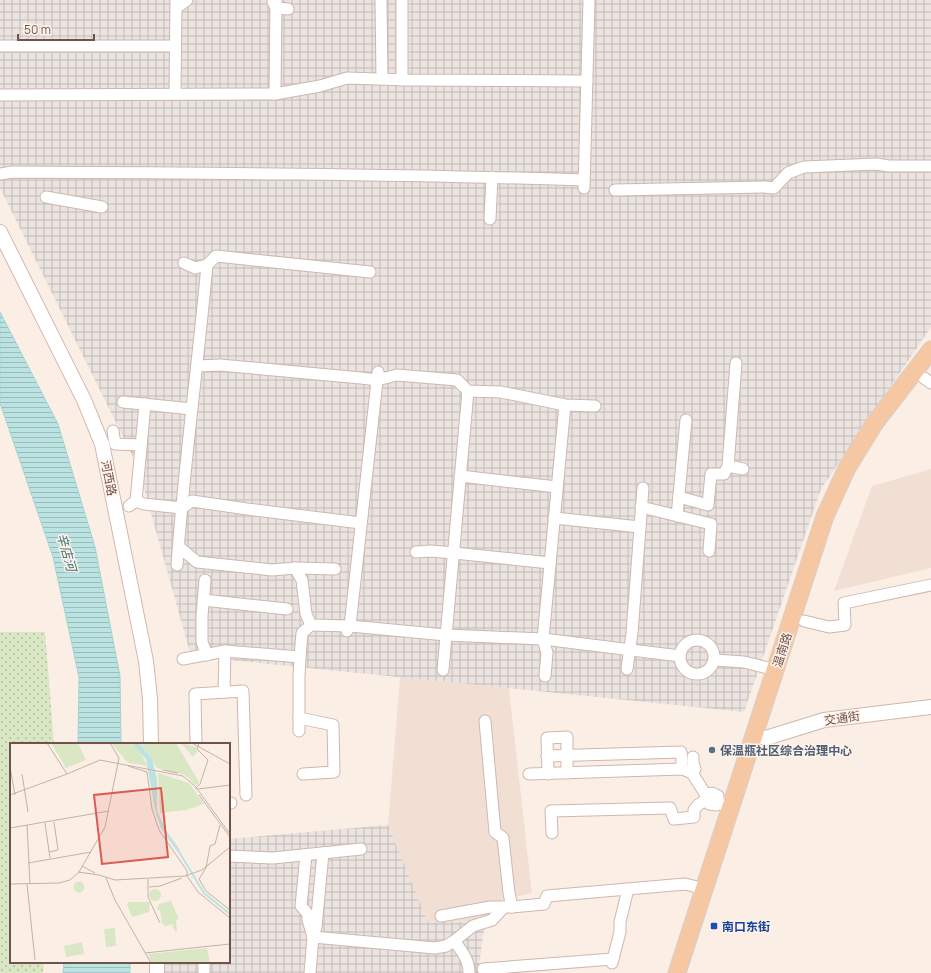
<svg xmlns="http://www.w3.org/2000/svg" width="931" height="973" viewBox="0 0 931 973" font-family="Manrope,'Noto Sans SC',sans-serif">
  <defs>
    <pattern id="industrial-grid" width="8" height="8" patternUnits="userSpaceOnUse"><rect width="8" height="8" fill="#ebe3df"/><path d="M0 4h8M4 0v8" fill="none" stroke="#c3bbb7"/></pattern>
    <pattern id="park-dots" width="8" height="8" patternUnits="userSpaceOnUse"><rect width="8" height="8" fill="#d9e7c5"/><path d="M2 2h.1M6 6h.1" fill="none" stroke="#b4bea2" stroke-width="1.8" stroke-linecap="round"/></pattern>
    <pattern id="water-rules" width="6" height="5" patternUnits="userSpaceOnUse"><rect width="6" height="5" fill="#bbe3e2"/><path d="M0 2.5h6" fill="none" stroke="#9cbbb9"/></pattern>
  </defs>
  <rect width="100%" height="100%" fill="#fbefe5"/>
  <!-- residential -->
  <g fill="#f2dfd4">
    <polygon points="931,469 931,568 834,591 872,486"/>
    <polygon points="400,677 509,688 532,893 501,900 485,921 428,922 388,825"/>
  </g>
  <!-- industrial -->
  <g fill="url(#industrial-grid)">
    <polygon points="0,0 931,0 931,327 821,489 744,712 191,656 138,467 0,188"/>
    <polygon points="388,825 428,922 485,921 478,973 163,973 163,962 229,962 229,839"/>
  </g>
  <!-- park -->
  <polygon fill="url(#park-dots)" points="0,632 45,632 54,744 11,744 11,962 44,962 43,973 0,973"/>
  <!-- water -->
  <g fill="url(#water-rules)" stroke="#a2d4d3">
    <polygon points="0,312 58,424 95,547 120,676 121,744 78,744 79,677 53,557 0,403"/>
    <polygon points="64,962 130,962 130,973 63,973"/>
  </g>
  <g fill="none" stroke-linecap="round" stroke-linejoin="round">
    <defs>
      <g id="minor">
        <polyline points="381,0 382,79"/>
        <polyline points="402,0 402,80"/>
        <polyline points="273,2 276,8 288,9"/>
        <polyline points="176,8 187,0"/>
        <polyline points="0,46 175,46"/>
        <polyline points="175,94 176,0"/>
        <polyline points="275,94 276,0"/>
        <polyline points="0,95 275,94 320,86 347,78 408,80 587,81"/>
        <path d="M0,174L12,172C203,173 394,174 584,180"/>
        <polyline points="584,188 589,0"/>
        <polyline points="615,190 764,187 774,188 788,173 804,167 876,164 889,166 931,166"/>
        <polyline points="46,197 102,207"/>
        <polyline points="490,219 492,177"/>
        <polyline points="184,263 195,268 207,265 216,256 370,272"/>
        <polyline points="197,366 220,365 361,378 377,380 397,375 457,380 468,391 501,392 565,405 595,406"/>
        <polyline points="924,378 931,383"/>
        <polyline points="123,402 192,409"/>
        <polyline points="113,431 115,444 141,445"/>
        <polyline points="728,466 743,469"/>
        <polyline points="460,476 557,487"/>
        <polyline points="679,497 708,505 711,474 724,474 728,466 736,363"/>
        <polyline points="136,501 144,504 182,508 192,501 247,509 361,523"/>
        <polyline points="129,506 136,501 145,404"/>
        <polyline points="641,507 711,524 709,551"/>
        <polyline points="677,516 686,420"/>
        <polyline points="554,518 640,527"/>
        <polyline points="179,547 197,562 272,570 295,568 335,569"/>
        <polyline points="416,552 431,551 454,553 550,563"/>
        <path d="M177,565C184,464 198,365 207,265"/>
        <polyline points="295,568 302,580 306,614 311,625 350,626 446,635 543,639 680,656"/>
        <polyline points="205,580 202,616 202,642 207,655"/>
        <polyline points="203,600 287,609"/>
        <polyline points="804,621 829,627 845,625 844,603 931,585"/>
        <polyline points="347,631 350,626 378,372"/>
        <circle cx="697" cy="657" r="17"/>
        <polyline points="183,659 225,651 300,657 302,633 311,625"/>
        <polyline points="715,660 744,662 776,670"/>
        <polyline points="627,669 632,633 643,488"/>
        <polyline points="443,670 468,391"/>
        <polyline points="545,676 547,653 543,639 565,405"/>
        <polyline points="224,692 225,651"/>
        <polyline points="299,718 333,725 334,772 303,774"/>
        <polyline points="485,721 495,832 503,838 509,893 512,907"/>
        <polyline points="299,731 299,677 300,657"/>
        <polyline points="196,744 195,694 243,691 246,795"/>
        <polyline points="547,756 681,752 682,760 682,769"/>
        <polyline points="692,773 695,769 693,763 693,757"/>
        <polyline points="529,774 682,769 692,773 706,795"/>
        <polyline points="548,774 547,738 567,737 567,773"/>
        <polyline points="229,803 231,803"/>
        <path d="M718,803V796C713,793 711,792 706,795V800L709,804L716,805L718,803L731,808"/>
        <polyline points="552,833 551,811 670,808 674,819 694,817 694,810 698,805 706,800"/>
        <polyline points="306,855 301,906 308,914 308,920 313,937"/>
        <polyline points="229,856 273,858 361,849"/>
        <polyline points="441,916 490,907 512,907 544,904 547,896 685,884 705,889"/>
        <polyline points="313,937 435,948 446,946 454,941 473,926 492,920 504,907"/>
        <path d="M454,941C462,951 469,960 469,973"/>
        <polyline points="204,962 204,973"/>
        <polyline points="612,963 620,932 620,922 628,889"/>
        <polyline points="483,969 613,959"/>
        <polyline points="310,973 313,937 316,927 323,853"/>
      </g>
      <g id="tertiary">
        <polyline points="0,232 84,400 102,444 146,661 150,699 151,744"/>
        <polyline points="755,735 766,738 824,720 931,707"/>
        <polyline points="157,962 157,973"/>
      </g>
      <polyline id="primary" points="677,973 825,516 847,468 874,424 931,350"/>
    </defs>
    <!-- minor casing -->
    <use href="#minor" stroke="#ceb7b0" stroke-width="13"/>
    <!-- tertiary casing -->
    <use href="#tertiary" stroke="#ceb7b0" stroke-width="16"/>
    <!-- primary casing -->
    <use href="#primary" stroke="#d8cfcd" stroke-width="19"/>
    <!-- minor -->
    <use href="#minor" stroke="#fff" stroke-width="11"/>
    <!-- tertiary -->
    <use href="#tertiary" stroke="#fff" stroke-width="14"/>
    <!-- primary -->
    <use href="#primary" stroke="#f5c8a3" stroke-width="17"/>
  </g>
  <!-- markers -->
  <circle fill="#5c6f8a" stroke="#fef3eb" stroke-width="1.5" cx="712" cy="750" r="4"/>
  <rect fill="#1a4fb4" stroke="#fef3eb" stroke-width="1.5" x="710" y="922" width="8" height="8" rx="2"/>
  <g text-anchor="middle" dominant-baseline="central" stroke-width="3" stroke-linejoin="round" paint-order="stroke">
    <!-- street labels -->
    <g font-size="12" fill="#72534c" stroke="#fef3eb">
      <text transform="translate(109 478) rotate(79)">河西路</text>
      <text transform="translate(782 650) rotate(-72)">温南路</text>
      <text transform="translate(842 718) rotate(-8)">交通街</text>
    </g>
    <!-- service labels -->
    <g font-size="12" font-weight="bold" fill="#4e5e75" stroke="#fef3eb" text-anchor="start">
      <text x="720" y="750">保温瓶社区综合治理中心</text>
    </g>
    <!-- transit labels -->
    <g font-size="12" font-weight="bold" fill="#164399" stroke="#fef3eb" text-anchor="start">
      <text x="722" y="926">南口东街</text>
    </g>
    <!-- water labels -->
    <g font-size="13" font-style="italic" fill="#417676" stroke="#fef3eb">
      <text transform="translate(67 552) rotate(74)">辛店河</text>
    </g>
  </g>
  <!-- overview -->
  <g transform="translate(10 743)">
    <rect width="220" height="220" fill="#fbefe5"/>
    <path d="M41,0H68L76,17L56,25ZM119,159H140L139,169L122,174L117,162ZM105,185L106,203L96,204L94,186ZM197,205L200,220H142L138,211Z" fill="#d9e7c5"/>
    <path d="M171,0L186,4L187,9L183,14ZM161,158L169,176L166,177L167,188H165L162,181L156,183L152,180L150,168L147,166L149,161ZM72,199L74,211L56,214L54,203Z" fill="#d9e7c5"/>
    <path d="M101,0H121L130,8L137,23L118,20ZM130,0H166L189,39L187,43L175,32L147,25ZM148,30L179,40L194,61L176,67L150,70ZM63.5 144a5.5 5.5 0 1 1 11 0a5.5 5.5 0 1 1-11 0Z" fill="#d9e7c5"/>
    <path d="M139 152a6 6 0 1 1 12 0a6 6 0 1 1-12 0Z" fill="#d9e7c5"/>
    <path d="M122,0H129L142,16L147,36V67L155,86L170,107H166L151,85L145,67L136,16Z" fill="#bbe3e2"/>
    <path fill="none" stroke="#bbe3e2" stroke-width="2" d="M166,104L194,150L220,171"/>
    <path fill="none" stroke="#c4b1a8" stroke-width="1" d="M37,0L57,31L90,17L173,33L185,43L220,91M182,0L220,21M118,23L137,29L142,66L149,87L177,128V133L188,149L220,175M0,24L5,52M153,27L168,30M12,31L18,69M185,46L190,41L198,17L187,6L189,0M188,46L220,42M0,52L57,31M189,52L220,94M35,80L40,115M17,82L20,141M210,82L205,101L200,103L196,125L189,136L196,148L220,167M0,85L99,68M39,109L48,107L44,79M18,120L81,109M72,123L85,130M68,129L89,132M89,132L105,137L175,133L192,127L220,104M96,135L105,157L141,220M138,136V154L150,180M0,141L49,140L60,137L69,129L95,84L109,15L100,0M17,141L25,217M139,144L150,143L172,135M135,210L220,201"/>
    <path fill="#dc5a53" fill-opacity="0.15" stroke="#dc5a53" stroke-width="2" d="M151,45L158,114L92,121L84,52Z"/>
    <rect width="220" height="220" fill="none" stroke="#72534c" stroke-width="2"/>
  </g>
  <!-- scale -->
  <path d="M18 34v6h76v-6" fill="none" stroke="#72534c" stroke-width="2"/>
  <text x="24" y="34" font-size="12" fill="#72534c" stroke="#fef3eb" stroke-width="3" paint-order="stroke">50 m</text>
</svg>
